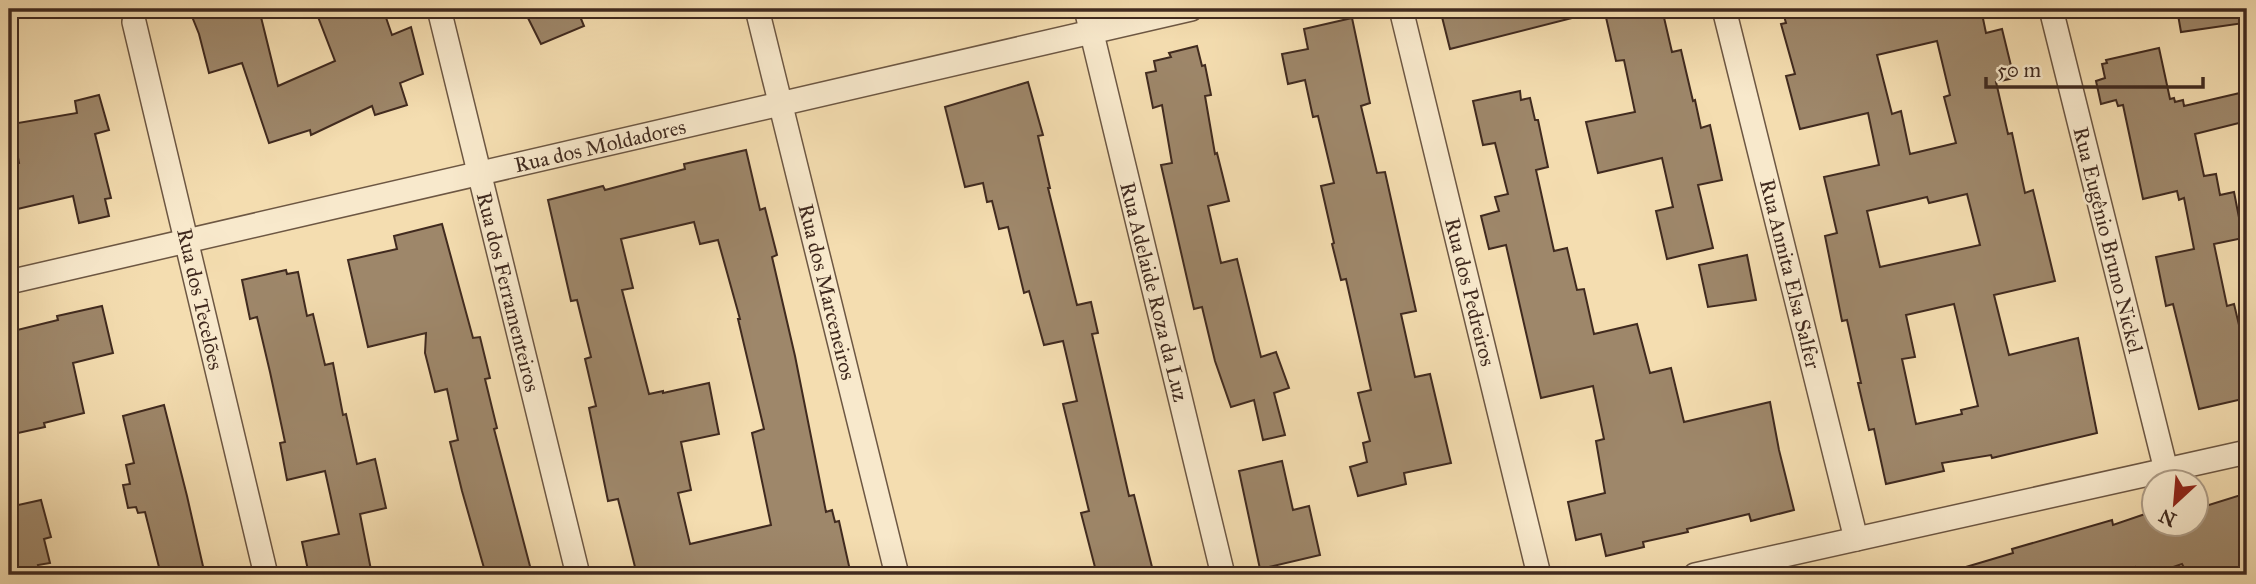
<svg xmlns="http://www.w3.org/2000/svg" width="2256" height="584" viewBox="0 0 2256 584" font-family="'IM FELL Great Primer',serif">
  <rect width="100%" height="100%" fill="#f4ddb0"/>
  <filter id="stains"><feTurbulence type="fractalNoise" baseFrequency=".00286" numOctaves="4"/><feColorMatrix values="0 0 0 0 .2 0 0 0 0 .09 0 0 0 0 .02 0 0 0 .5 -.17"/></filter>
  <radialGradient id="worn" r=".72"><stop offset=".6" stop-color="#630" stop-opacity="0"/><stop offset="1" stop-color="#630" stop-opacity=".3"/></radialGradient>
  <!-- building -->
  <g fill="#9e876a" stroke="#402a1f" stroke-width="2" fill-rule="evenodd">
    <polygon points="189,9 259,9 278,86 335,61 315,9 383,9 392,35 411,27 423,74 400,83 407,105 375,115 372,106 311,135 310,130 269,143 242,63 209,73 199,34"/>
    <polygon points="528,9 577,9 584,26 541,44 527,16 530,15"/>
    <polygon points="1440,9 1575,9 1576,17 1450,49"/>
    <polygon points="1625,9 1662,9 1672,52 1681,50 1693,101 1695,100 1701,128 1710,125 1722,180 1698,185 1713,248 1667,259 1656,211 1673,207 1662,158 1598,173 1586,122 1635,112 1624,60 1616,61 1605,13"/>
    <path d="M1782,9H1981L1986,33L2002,29L2014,78L1996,82L2008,134L2012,133L2025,193L2033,190L2055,281L1994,295L2009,355L2078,338L2097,433L1992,458L1991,455L1942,463L1944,471L1886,484L1874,429L1869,430L1858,383H1861L1847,320L1842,321L1825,236L1837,233L1824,177L1879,165L1868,113L1800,129L1786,76L1795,74L1781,24L1786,23ZM1937,41L1950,95L1944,97L1956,143L1910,154L1901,111L1892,114L1877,55ZM1967,194L1980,245L1880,267L1867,211L1927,197L1929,203ZM1954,304L1978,406L1961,410L1962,414L1916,424L1902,359L1915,357L1906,315Z"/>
    <polygon points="2177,9 2243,9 2244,23 2181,32"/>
    <polygon points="1352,18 1370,103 1361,106 1377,173 1385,172 1416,311 1401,314 1415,377 1430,374 1451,463 1404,473 1406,484 1358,496 1350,467 1367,462 1363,443 1370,441 1358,393 1371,390 1346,279 1341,280 1332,244 1334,243 1321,186 1334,183 1318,116 1313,117 1305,80 1288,84 1282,54 1308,49 1304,29"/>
    <polygon points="1197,46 1202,66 1205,65 1211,95 1205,96 1215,154 1217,153 1229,201 1208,206 1221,263 1237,259 1261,357 1276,352 1289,388 1274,393 1285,435 1263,440 1254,400 1231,407 1215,361 1202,307 1194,309 1161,165 1172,163 1162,105 1153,108 1146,73 1156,71 1154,61 1171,57 1169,53"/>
    <polygon points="2159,48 2170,99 2174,98 2175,102 2183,100 2184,106 2244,92 2247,107 2247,121 2195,134 2204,176 2216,174 2220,195 2234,192 2243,238 2214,244 2227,306 2234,304 2244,346 2247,345 2247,398 2199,409 2173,304 2166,306 2156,257 2194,249 2184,198 2179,200 2177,191 2143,199 2123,105 2118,106 2116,100 2101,104 2096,81 2105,78 2102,64 2107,63 2106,60"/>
    <polygon points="1028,82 1043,135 1038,136 1050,188 1048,188 1077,305 1091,302 1098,333 1092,334 1129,496 1134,495 1154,575 1097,575 1081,513 1089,511 1063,404 1077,401 1063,341 1044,345 1029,291 1024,293 1008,227 999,229 992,201 987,202 983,183 965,187 945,107"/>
    <polygon points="1520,91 1521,100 1530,98 1535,120 1538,120 1548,167 1536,170 1554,251 1567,248 1577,290 1584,289 1594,334 1637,324 1650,373 1671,368 1684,422 1770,402 1779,450 1794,510 1751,521 1749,514 1687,529 1688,532 1643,542 1644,547 1606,556 1601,534 1576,540 1568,502 1605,493 1596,441 1604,439 1593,386 1541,398 1506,245 1489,249 1481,216 1499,211 1495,197 1508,194 1495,143 1483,145 1473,101"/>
    <polygon points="99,95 109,130 95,134 111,198 105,199 109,216 79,223 73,196 9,211 9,165 19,163 12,124 77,113 75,101"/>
    <path d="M746,150L760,210L765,208L777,255L772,257L795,356L826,512L832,510L835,522L839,521L851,575H637L618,499L608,501L589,408L596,406L585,359L591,357L577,300L571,301L548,200L603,186L605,190L685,169L684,164ZM694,222L700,244L718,240L740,319H738L764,429L752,433L771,525L690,544L678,493L691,490L681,442L719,434L709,383L663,393V391L649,394L622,290L633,288L621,239Z"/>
    <polygon points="442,224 473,338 480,337 490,378 485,379 497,428 494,429 531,570 528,571 529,575 486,575 462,491 450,442 458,440 447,389 435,392 425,353 426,333 368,347 348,260 397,249 394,236"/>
    <polygon points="1747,255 1756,300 1708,307 1699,265"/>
    <polygon points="286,270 287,274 298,272 307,316 313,314 325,365 333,363 343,415 346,414 357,464 375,459 386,508 360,514 372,575 309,575 302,542 339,534 325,471 287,480 280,443 285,442 270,372 257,317 250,319 242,280"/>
    <polygon points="102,306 113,353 73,363 84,413 44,423 45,427 9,435 9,332 58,320 57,316"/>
    <polygon points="164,405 187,496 205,575 161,575 145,512 138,513 136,507 128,508 123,485 130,484 126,465 134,463 123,416"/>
    <polygon points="1282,461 1293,510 1309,506 1320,555 1260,569 1239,471"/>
    <polygon points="2247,493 2247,575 2188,575 2182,564 2150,575 2138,575 2135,567 2110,575 1959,575 1959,569 2013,553 2012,549 2112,520 2113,525 2154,511 2154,524 2196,524 2196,509"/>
    <polygon points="41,500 51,537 44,539 50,563 38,565 41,575 9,575 9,507"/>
  </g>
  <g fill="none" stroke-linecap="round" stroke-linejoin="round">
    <defs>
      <g id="street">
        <polyline points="439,9 578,575"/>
        <polyline points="757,9 897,575"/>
        <polyline points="1086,9 1223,575"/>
        <polyline points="1401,9 1539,575"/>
        <polyline points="1724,9 1856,539"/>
        <polyline points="2051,9 2166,470"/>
        <polyline points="134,22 266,575"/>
        <polyline points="9,282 1191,9"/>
        <polyline points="1695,575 2247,452"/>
      </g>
    </defs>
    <!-- street casing -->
    <use href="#street" stroke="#6d5743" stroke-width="26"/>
    <!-- street -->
    <use href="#street" stroke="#f8e9cc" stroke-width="23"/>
  </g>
  <g text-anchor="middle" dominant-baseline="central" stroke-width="5" stroke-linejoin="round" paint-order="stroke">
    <!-- street labels -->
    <g font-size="21" fill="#402a1f" stroke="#f8e9cc">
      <text transform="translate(600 146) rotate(-13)">Rua dos Moldadores</text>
      <text transform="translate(2108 240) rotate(76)">Rua Eugênio Bruno Nickel</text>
      <text transform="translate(1790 274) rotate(76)">Rua Annita Elsa Salfer</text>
      <text transform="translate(508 292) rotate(76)">Rua dos Ferramenteiros</text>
      <text transform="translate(827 292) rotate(76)">Rua dos Marceneiros</text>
      <text transform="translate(1154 292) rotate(76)">Rua Adelaide Roza da Luz</text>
      <text transform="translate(1470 292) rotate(76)">Rua dos Pedreiros</text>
      <text transform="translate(200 299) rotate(77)">Rua dos Tecelões</text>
    </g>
  </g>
  <!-- margin -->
  <rect width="2256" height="584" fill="none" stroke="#f4ddb0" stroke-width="35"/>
  <rect x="10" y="10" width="2235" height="563" fill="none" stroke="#402a1f" stroke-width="3.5"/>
  <rect x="18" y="18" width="2221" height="549" fill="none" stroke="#402a1f" stroke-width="2"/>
  <!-- north arrow -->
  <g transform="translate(2175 503) rotate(206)"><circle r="33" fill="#f8e9cc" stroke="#ae9d87" stroke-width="2"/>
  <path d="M0-5L12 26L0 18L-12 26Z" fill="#8f2418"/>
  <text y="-10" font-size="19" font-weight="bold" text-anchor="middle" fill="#402a1f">N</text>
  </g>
  <!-- scale -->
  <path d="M1986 77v10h217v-10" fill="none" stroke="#402a1f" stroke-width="3.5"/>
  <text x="1997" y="77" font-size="21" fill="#402a1f" stroke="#f8e9cc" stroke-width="5" paint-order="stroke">50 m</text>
  <rect width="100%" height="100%" filter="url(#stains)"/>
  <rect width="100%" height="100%" fill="url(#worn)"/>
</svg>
